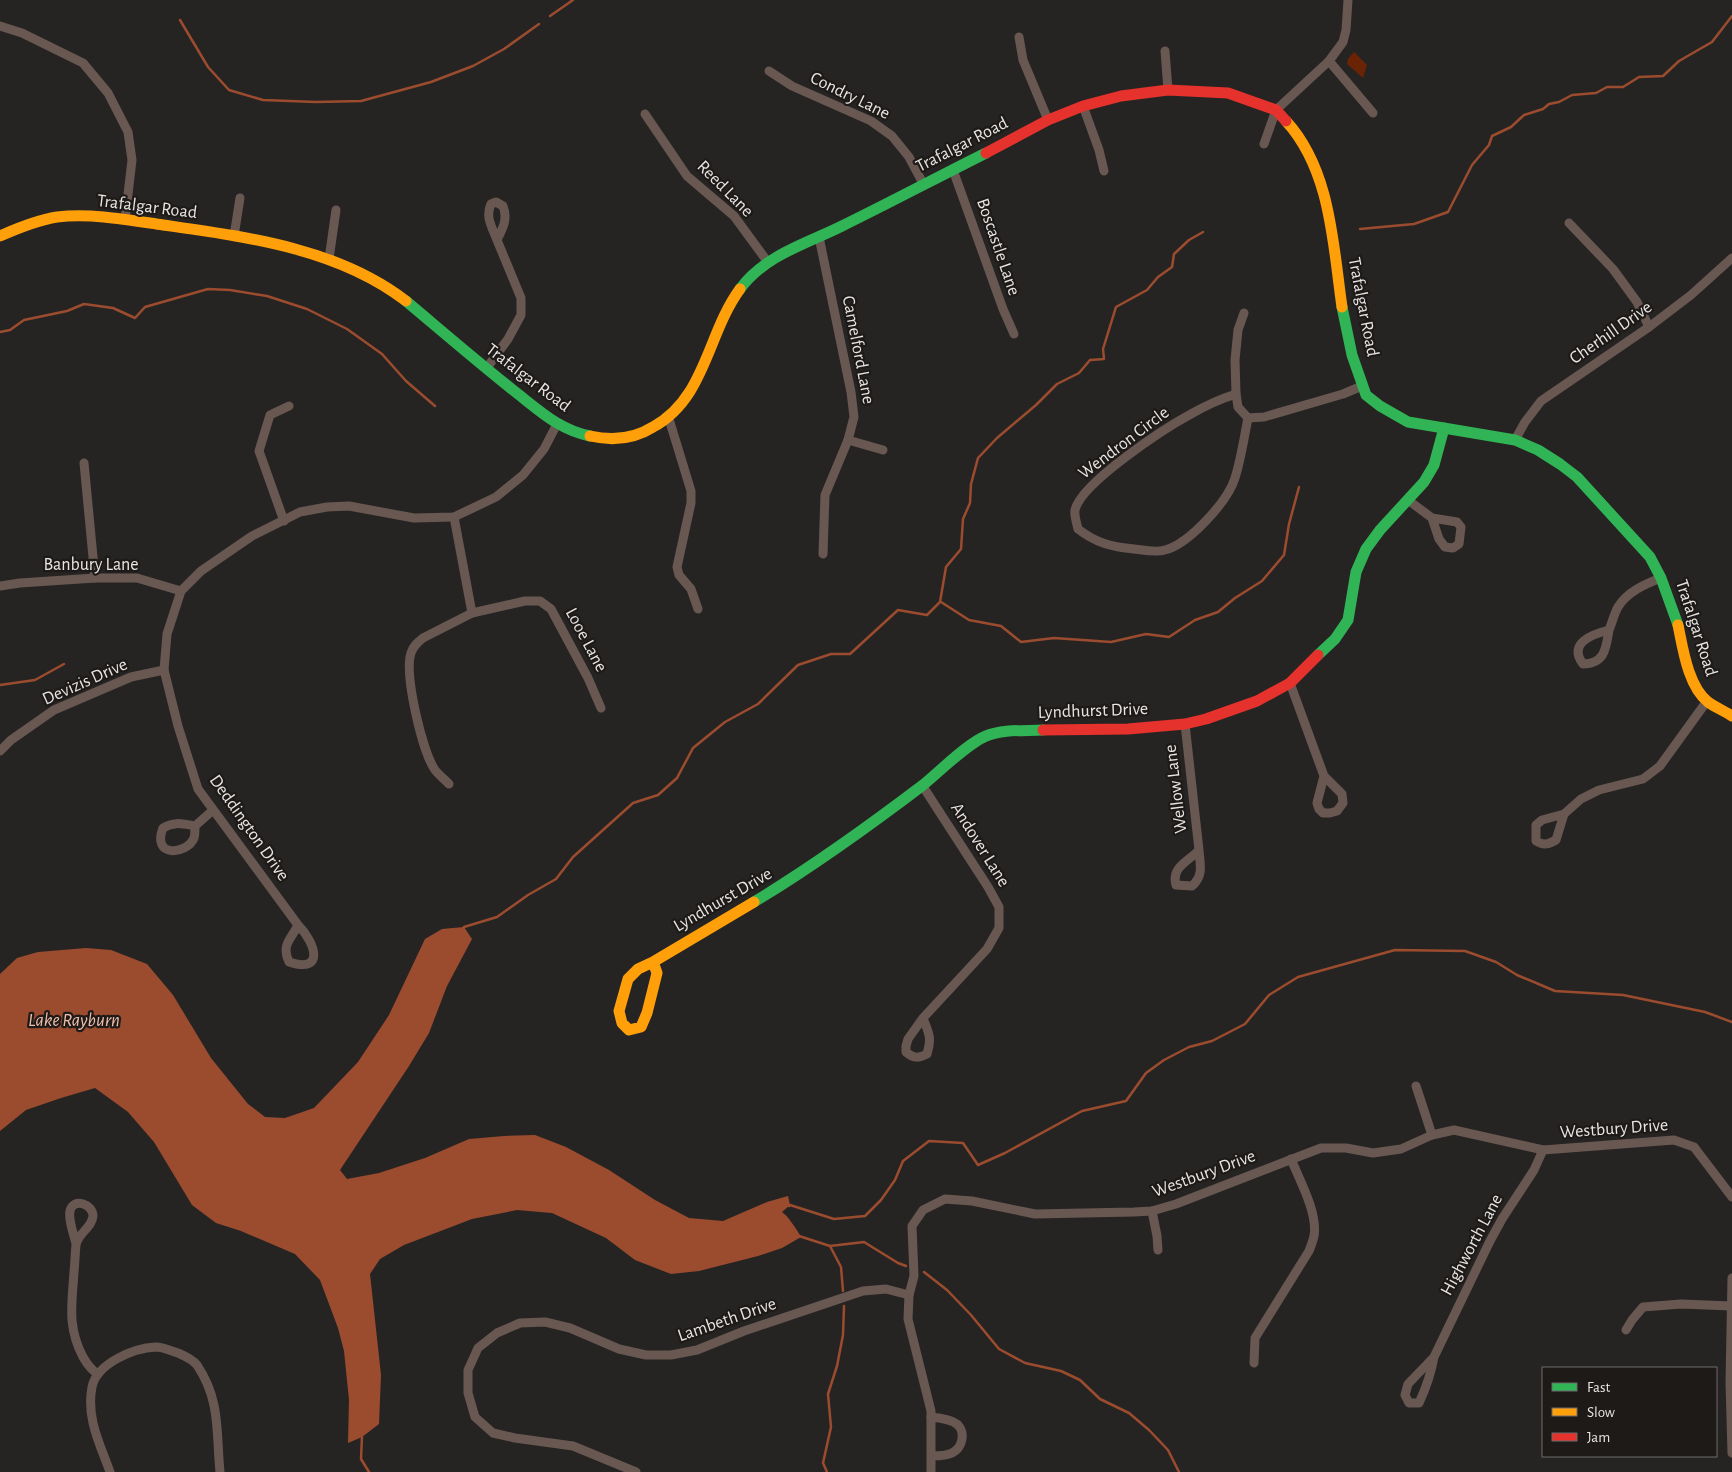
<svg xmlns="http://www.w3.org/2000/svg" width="1732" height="1472" viewBox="0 0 1732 1472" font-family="'Alegreya Sans',sans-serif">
  <rect width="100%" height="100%" fill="#262423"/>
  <!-- green -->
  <polygon fill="#6a2405" points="1354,52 1367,65 1363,78 1347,64 1348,59"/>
  <!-- water -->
  <path fill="#9c4c2e" d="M464,927L472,939L447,986L429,1033L409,1066L340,1170L347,1179L379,1173L425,1158L469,1139L504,1136L535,1135L566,1147L609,1170L655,1200L689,1218L723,1221L767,1202L788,1196L790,1205L782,1212C788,1216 797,1230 801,1237L782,1248L758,1256L699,1271L671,1274L635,1260L606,1238L552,1213L517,1210L472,1219L404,1245L380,1259L370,1274L381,1375L379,1424L362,1437L348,1443L349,1400L344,1351L338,1328L320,1280L295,1254L241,1231L216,1223L192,1205L154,1142L128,1112L95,1088L61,1098L26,1110L0,1131V974L17,958L38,952L86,948L111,950L147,964L173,995L211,1058L248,1104L265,1117L285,1118L314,1108L358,1062L389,1015L425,939L442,929Z"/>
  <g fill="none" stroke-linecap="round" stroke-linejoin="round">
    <!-- stream -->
    <g stroke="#9c4c2e" stroke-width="2.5">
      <polyline points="550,16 573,0"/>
      <polyline points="180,20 208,67 229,90 263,100 316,102 361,101 431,82 473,66 504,49 539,24"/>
      <polyline points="1360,229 1414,224 1448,212 1472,165 1489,145 1492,136 1511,127 1524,115 1543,109 1549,104 1559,102 1572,95 1596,93 1607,87 1623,87 1639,77 1663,76 1679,61 1712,42 1732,16"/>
      <polyline points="0,332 10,330 24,320 67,311 84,304 113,308 135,318 145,307 208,289 230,290 267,296 307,309 347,329 382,354 406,381 435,406"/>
      <polyline points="941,602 969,620 1001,626 1021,642 1054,638 1111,642 1146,634 1169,637 1195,620 1218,612 1235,598 1262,581 1284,555 1289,524 1299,487"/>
      <polyline points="0,685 35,680 64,664"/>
      <polyline points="462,930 464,927 497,917 528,895 556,879 573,857 633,803 658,795 677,778 693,748 725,722 758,704 798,665 831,654 850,654 898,610 927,615 940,602 946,567 961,549 963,519 970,503 971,484 978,458 997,438 1036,405 1057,384 1079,373 1090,360 1104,359 1103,349 1116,307 1147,290 1158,277 1172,267 1174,254 1189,240 1203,232"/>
      <polyline points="789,1206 790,1205 834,1219 865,1216 881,1200 895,1180 903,1161 929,1141 963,1143 978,1165 1005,1153 1082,1111 1126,1101 1146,1073 1164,1060 1189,1047 1212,1041 1245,1024 1269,995 1298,977 1395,950 1465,951 1496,962 1517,975 1555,991 1623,995 1705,1012 1732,1022"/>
      <polyline points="799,1236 830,1246 864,1242 898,1263 906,1266"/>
      <polyline points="830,1246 841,1267 843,1291"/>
      <polyline points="924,1272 947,1290 971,1315 999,1349 1025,1363 1061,1371 1080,1380 1100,1399 1129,1413 1149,1430 1168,1450 1179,1472"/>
      <polyline points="362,1436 361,1459 369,1472"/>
      <polyline points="827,1472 823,1463 831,1427 828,1394 837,1366 843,1335 844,1306"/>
    </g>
    <!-- street -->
    <g stroke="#695852" stroke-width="9">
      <polyline points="0,26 22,33 83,63 108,93 128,132 132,160 125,220"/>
      <polyline points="1019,37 1023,60 1048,120"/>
      <polyline points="1165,51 1168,90"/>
      <polyline points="1329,61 1373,113"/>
      <polyline points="769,71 792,86 871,121 892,136 909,157 924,185"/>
      <polyline points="1083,106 1099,150 1104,171"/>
      <polyline points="645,114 687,176 734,216 767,261"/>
      <polyline points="1264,144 1276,110 1329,61 1343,42 1346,30 1348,0"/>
      <polyline points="953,170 1003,309 1014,334"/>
      <polyline points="1569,223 1613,269 1637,302 1649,327"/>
      <polyline points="234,236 240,198"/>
      <polyline points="819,237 851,392 854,417 848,440 825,495 823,554"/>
      <polyline points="329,259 336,210"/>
      <polyline points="1244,313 1238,330 1235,360 1236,394 1238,407 1248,418 1264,417 1343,394 1362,386"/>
      <path d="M486,369L508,339L521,315V298L497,240C503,228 508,219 503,206L496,202L491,204C485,217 492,227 497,240"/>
      <path d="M1236,394C1220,399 1205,406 1191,414C1165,428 1081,483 1075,510C1074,516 1077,524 1078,529C1096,543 1112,547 1134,549C1143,550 1156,553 1165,550C1189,544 1228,501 1235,478C1241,459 1244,438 1248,418"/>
      <polyline points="669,419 691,491 691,503 677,567 679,575 691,589 698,609"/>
      <polyline points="848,440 883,450"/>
      <polyline points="1515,440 1525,422 1541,401 1649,327 1691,295 1732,258"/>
      <polyline points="84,463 95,578"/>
      <polyline points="1408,500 1432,518 1439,539 1445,547 1453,548 1459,544 1461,527 1457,522 1432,518"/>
      <polyline points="454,517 472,613"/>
      <polyline points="284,521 259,451 270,415 289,406"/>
      <polyline points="0,586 20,583 95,578 137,578 181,591"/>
      <path d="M1609,630C1606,648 1605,664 1583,664C1567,643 1593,634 1609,630C1612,623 1614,614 1618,607C1627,592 1645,584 1661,578"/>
      <polyline points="1290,683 1324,776 1317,803 1319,809 1323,813 1330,813 1337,811 1343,803 1342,794 1324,776"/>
      <path d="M1185,724L1199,850C1188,862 1171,867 1176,885L1192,886C1204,875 1200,865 1199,850"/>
      <polyline points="0,751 11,740 54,710 131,677 164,670"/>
      <path d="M449,784C444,779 439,775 435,770C422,751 404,674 411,653C413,646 418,642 423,638L472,613L525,601H540L551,609L588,678L601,708"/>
      <path d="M922,785L988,887L999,907V928L987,949L923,1018L908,1039L906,1046V1052C914,1059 919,1058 927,1054C932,1037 929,1034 923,1018"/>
      <path d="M1564,814L1556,840C1549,844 1544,846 1536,841V825L1542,820L1564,814L1581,799L1599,790L1643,779L1660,766L1707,701"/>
      <path d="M195,826C195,830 195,835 194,838C187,855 151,858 163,828C174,821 183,824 195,826L212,811"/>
      <path d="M298,925C315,942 326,974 289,962C281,944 291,940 298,925L198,789L178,726L164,670L167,634L181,591L201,571L252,536L300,512L327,507L349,506L414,518L454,517L496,497L523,475L544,449L557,424"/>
      <polyline points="1416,1086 1432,1135"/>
      <polyline points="1152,1211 1157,1236 1158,1250"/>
      <path d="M76,1244C74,1234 68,1221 70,1211C73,1197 93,1204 93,1216C92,1228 78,1233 76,1245C75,1254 75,1263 74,1272C72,1304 67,1327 83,1357C87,1364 91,1370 98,1374"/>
      <polyline points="1732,1278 1730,1382 1732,1453"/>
      <polyline points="1626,1330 1632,1320 1643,1307 1681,1304 1731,1306"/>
      <path d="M1434,1357C1431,1374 1426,1388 1419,1403H1409L1405,1395L1408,1384L1434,1357L1490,1241L1502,1219L1534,1170L1543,1150"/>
      <path d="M1254,1363L1255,1338L1309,1251C1311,1246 1313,1241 1314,1236C1318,1213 1300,1181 1291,1159"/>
      <path d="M931,1417C940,1418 951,1419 958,1425C966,1434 962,1448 952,1453C946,1456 938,1456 932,1456"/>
      <path d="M110,1472C100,1444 86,1418 92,1387C97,1363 134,1348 156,1347C163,1347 171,1351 178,1353C185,1356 193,1360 197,1365C221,1401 216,1432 220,1472"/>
      <polyline points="636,1472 573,1446 515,1438 493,1433 475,1417 468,1393 468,1370 478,1348 497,1333 520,1323 545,1322 570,1328 619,1349 646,1355 671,1355 697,1350 744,1331 863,1291 886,1289 909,1295"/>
      <polyline points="931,1472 931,1411 908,1319 909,1295 914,1276 912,1226 923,1210 945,1199 972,1201 1035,1214 1134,1212 1152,1211 1176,1204 1321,1148 1346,1148 1373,1153 1401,1149 1432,1135 1454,1130 1543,1150 1674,1140 1694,1147 1732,1197"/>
    </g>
    <!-- fast -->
    <g stroke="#30b455" stroke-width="11">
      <path d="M740,289C765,255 806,244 842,226C891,202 938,177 986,153"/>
      <path d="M406,301C443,332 480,364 518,394C541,412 560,430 590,436"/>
      <polyline points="1342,307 1352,355 1366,395 1380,406 1408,422 1515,440 1538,450 1560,464 1577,477 1650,557 1661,578 1678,625"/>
      <polyline points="1318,655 1335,639 1348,620 1356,572 1366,549 1380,530 1424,482 1434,465 1444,428"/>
      <path d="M754,902C812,867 869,826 923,785C939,772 968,743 986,736C1003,729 1025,731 1043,730"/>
    </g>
    <!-- slow -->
    <g stroke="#ff9f0a" stroke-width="11">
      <path d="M1286,121C1331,170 1333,245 1342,307"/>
      <path d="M0,236C18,228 38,220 57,217C92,213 129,220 163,225C247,237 337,248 406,301"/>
      <path d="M590,436C612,441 634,439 653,427C706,398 707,334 740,289"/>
      <path d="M1678,625C1683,649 1688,686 1708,702C1715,707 1724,711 1732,716"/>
      <polyline points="653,962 638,969 628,979 619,1011 622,1023 629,1030 641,1027 647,1013 657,973 653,962 754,902"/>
    </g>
    <!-- jam -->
    <g stroke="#e5322d" stroke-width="11">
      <polyline points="986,153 1048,120 1083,106 1121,96 1168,90 1228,93 1276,110 1286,121"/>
      <polyline points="1043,730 1128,729 1185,724 1206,719 1257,701 1290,683 1318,655"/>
    </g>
  </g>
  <g text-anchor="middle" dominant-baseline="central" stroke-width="4.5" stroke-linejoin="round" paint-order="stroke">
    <!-- street labels -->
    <g font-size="18" fill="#e8e5e4" stroke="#1d1a18">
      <text transform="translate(850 96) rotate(26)">Condry Lane</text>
      <text transform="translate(962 145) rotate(-27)">Trafalgar Road</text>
      <text transform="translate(725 189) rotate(45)">Reed Lane</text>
      <text transform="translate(147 207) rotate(7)">Trafalgar Road</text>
      <text transform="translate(998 247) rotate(71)">Boscastle Lane</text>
      <text transform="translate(1363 307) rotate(79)">Trafalgar Road</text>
      <text transform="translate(1611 333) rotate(-35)">Cherhill Drive</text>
      <text transform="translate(858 350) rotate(79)">Camelford Lane</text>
      <text transform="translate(528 378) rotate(37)">Trafalgar Road</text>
      <text transform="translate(1124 443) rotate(-37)">Wendron Circle</text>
      <text x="91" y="565">Banbury Lane</text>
      <text transform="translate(1696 628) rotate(72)">Trafalgar Road</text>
      <text transform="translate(586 640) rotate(62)">Looe Lane</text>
      <text transform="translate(85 682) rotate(-24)">Devizis Drive</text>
      <text transform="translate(1093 711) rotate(-2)">Lyndhurst Drive</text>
      <text transform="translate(1176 789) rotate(-97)">Wellow Lane</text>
      <text transform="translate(249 828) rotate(55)">Deddington Drive</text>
      <text transform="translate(980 845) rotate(58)">Andover Lane</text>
      <text transform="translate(723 900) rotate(-30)">Lyndhurst Drive</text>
      <text transform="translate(1614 1129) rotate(-4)">Westbury Drive</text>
      <text transform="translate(1204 1174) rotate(-20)">Westbury Drive</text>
      <text transform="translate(1472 1245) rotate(-62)">Highworth Lane</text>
      <text transform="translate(727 1320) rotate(-19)">Lambeth Drive</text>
    </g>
    <!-- water labels -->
    <g font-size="19" font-style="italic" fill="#f0bead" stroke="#1d1a18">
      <text x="74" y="1020">Lake Rayburn</text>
    </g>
  </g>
  <!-- legend -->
  <rect x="1542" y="1367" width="175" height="90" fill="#1d1a18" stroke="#6e6b6a"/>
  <rect x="1552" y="1383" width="25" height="8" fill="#30b455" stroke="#6e6b6a"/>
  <text x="1587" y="1392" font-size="15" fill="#e8e5e4">Fast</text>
  <rect x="1552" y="1408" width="25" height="8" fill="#ff9f0a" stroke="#6e6b6a"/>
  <text x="1587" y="1417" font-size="15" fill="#e8e5e4">Slow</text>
  <rect x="1552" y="1433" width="25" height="8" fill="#e5322d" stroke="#6e6b6a"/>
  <text x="1587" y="1442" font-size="15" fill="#e8e5e4">Jam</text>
</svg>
